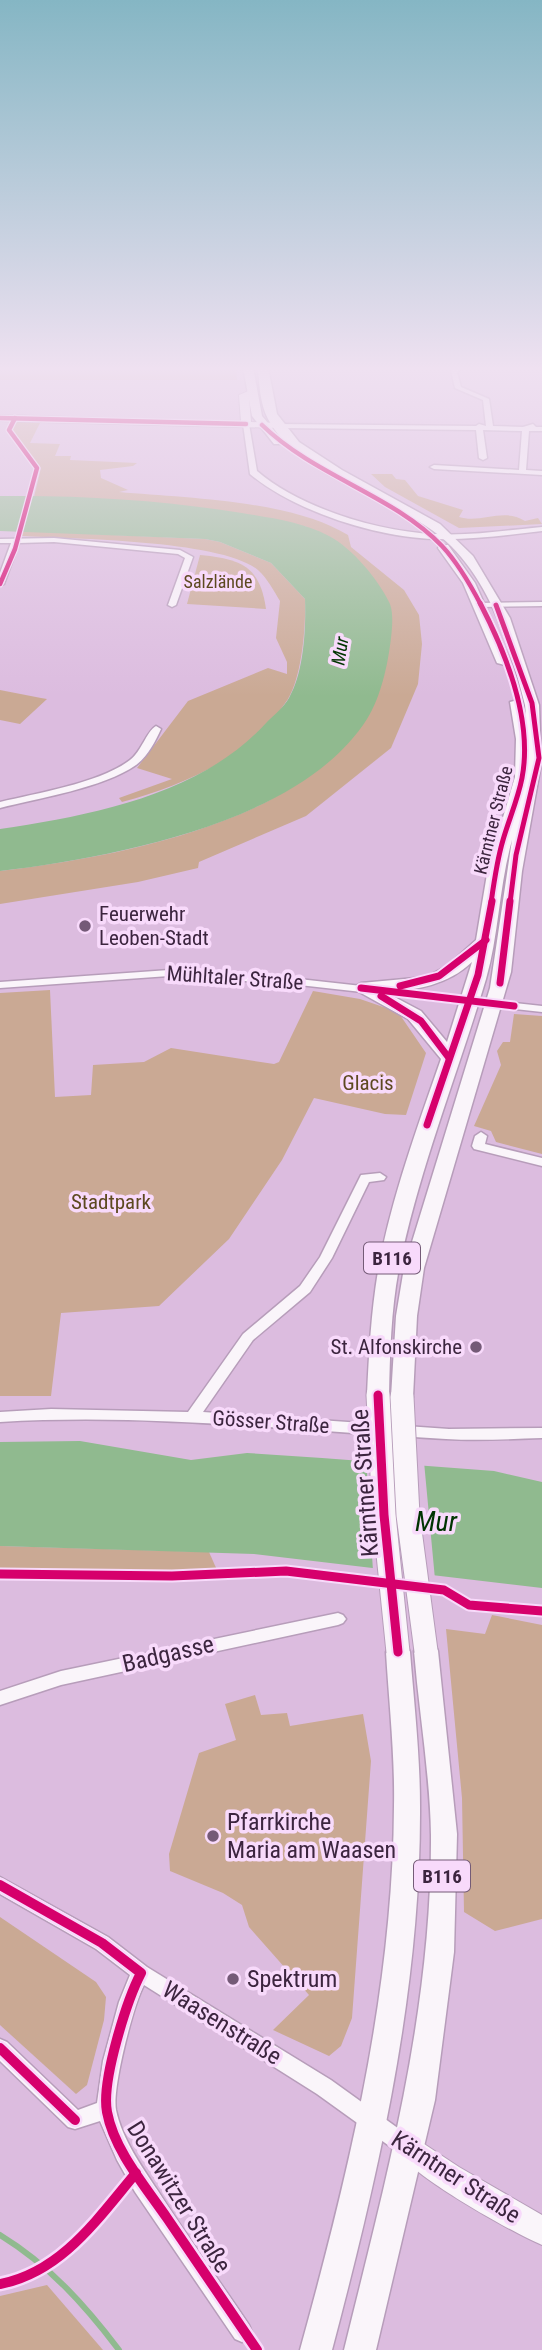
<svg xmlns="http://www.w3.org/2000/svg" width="542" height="2350" viewBox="0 0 542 2350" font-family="'Roboto Condensed',sans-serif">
  <rect width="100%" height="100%" fill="#dcbcdf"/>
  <!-- green -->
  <g fill="#caa994">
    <polygon points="0,367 236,367 237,380 0,380"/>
    <path d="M19,421L40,423L30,443L60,444L55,456H71L70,460L137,463L133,466L100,470L101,478L128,490L119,492C186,498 291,500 348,535L351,547L404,590L419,615L422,644L418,684L391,748L306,816L199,862L198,868L138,882L0,904V871C88,860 180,843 260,805C286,793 309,773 332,757L307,527C216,505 127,499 34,497L41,468L13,432V425Z"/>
    <path d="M371,474H392L396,479L405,480L418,496L463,510L459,517C481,524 503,507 525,521L538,518L542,524L459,528L385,487Z"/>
    <path d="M23,531L205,539L220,542L271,563L305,599C306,626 302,676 288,699C250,757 185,785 122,802L119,798L172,779L137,768L188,701L268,668L287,674V662L276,638L280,601C274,591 267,578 258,570C222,540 73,539 22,536Z"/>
    <path d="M200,555C241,559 260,566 266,609L187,604Z"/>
    <polygon points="0,690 41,698 47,699 20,724 0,720"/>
    <polygon points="50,990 55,1097 91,1095 93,1065 144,1062 171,1048 274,1064 279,1062 313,991 360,999 398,1012 426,1053 406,1115 385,1114 314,1098 282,1160 229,1239 159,1306 61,1313 51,1396 0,1396 0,993"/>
    <polygon points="514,1014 542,1016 542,1154 496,1142 491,1131 474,1126 501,1065 497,1051 503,1042 510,1042"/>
    <polygon points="0,1546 209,1552 217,1570 0,1571"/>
    <polygon points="492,1615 542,1625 542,1919 495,1931 464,1912 462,1798 446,1629 485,1634"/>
    <polygon points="255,1695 261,1715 287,1713 290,1726 363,1714 371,1761 352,2018 341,2046 329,2056 273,2030 309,1995 249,1927 242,1905 223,1893 170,1871 169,1854 199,1753 236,1740 225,1704"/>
    <polygon points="0,1917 96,1982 106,1997 104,2020 87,2085 76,2094 0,2025"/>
    <polygon points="47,2285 103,2350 0,2350 0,2296"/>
  </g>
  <!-- water -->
  <g fill="#90ba8f">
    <path d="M0,496C81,495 162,500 242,513C271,518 303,522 329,536C352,548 378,579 389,602C394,611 392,629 391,638C388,664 381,697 367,719C301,823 113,857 0,871V829C93,815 201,795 267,722C274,715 284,707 289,698C304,672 306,629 305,599L271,563L220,542L205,539L0,531Z"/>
    <polygon points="80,1441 191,1460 247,1453 322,1458 494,1471 542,1482 542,1588 254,1554 0,1546 0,1442"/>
  </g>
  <!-- pier -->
  <polygon fill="#dcbcdf" points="366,1458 424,1462 435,1579 373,1571"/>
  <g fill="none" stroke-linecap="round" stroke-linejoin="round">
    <!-- stream -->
    <path stroke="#90ba8f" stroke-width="6" d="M0,2235C49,2265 84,2304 119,2350"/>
    <defs>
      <g id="street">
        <polygon points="456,367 463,367 457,372 461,387 489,399 493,426 523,427 533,424 536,427 542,427 542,431 529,431 526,470 542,471 542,475 434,469 430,467 434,465 519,470 522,431 483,430 487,458 483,460 479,458 476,430 278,428 275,426 278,424 476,426 479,424 486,426 483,400 455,388 451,371"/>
        <path d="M246,422L249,424L257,471C300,508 379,532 435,534C471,536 507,530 542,527V531C507,535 471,540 435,539C376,537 296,512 250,474L243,424Z"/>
        <polygon points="54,538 180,550 193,557 176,605 172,607 168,605 185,558 178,554 54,542 19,543 4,584 0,586 0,573 11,543 0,543 0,539"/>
        <polygon points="542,602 542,606 480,607 476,605 480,603"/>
        <path d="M156,726L161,729C155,742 148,756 136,765C103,788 39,798 0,808V802C37,793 100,783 130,760C142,751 146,732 156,726Z"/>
        <polygon points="169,970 290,978 542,1006 542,1012 290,984 169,976 0,988 0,982"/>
        <polygon points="481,1132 487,1136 485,1144 542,1158 542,1166 474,1149 472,1146 475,1136"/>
        <path d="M380,1173L386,1177L384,1180L369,1182L332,1258L310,1292L253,1340L203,1412L449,1429L542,1428V1438C510,1439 478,1441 446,1439C297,1431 149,1413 0,1422V1412L51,1409L188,1412L243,1334L300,1286L320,1257L361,1175Z"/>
        <polygon points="338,1613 343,1615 346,1619 343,1623 338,1625 61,1685 0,1705 0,1691 61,1671"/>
        <path d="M0,1877L108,1937L147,1967L331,2080L413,2139L416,2146L413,2153L406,2156L399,2153L317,2094L144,1985C133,2006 112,2088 116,2110C122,2139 142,2167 158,2191C187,2237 219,2280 249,2325L252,2332L249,2339L242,2342L235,2339L135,2192L117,2160L100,2121L75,2129L68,2127L0,2061V2039L7,2042L78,2110L97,2103L103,2061L119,2002L130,1975L96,1949L0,1894Z"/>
      </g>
      <g id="secondary">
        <polygon points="251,390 256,393 249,397 251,422 278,423 281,424 281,428 0,421 0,415 241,422 239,395"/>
        <path d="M409,2134L459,2167L542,2215V2245C513,2233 406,2173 395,2148L399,2138Z"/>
      </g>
      <g id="primary">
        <polygon points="243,367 253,367 262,416 284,442 282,444 274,444 252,416"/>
        <path d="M258,367H268L277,414L299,442L342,470L440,524L473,556L510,618L539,705L541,764L522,871L511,972L424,1268L417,1316L413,1397L410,1403H394L391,1397L396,1316L404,1268L490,988L512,840C499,886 499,934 486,979C457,1076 419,1169 399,1268C391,1310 390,1353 389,1395L386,1401H370L367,1395C369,1353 371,1313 378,1271C391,1199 417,1128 441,1059L408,1019L352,988L361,983L426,977L447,966L476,940L488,868L515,777L516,739L510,702L522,699L526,715L525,705C511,650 493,588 451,546C402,497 300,481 268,419C260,403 259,385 258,367ZM472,962L447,1042L421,1011L385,992C417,990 448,985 472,962Z"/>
        <polygon points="440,545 448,545 475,583 511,663 509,666 497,663 463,583 438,548"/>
        <path d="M426,1641L435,1644L438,1651L457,1834L454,1952L435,2100L376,2350H344C386,2179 432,2013 431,1835C430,1774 419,1712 414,1651L417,1644Z"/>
        <path d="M398,1642L407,1645L410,1652C414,1703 420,1754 420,1806C421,1991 379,2172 332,2350H300C349,2172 393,1991 394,1806C395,1755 389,1703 386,1652L389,1645Z"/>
      </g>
    </defs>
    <!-- street casing -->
    <use href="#street" stroke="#b79dba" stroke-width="3"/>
    <!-- secondary casing -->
    <use href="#secondary" stroke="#b79dba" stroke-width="2"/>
    <!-- primary casing -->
    <use href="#primary" stroke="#b79dba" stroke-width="3"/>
    <!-- street -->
    <use href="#street" fill="#faf5fa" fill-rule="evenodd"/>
    <!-- secondary -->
    <use href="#secondary" fill="#faf5fa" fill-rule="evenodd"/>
    <!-- primary -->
    <use href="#primary" fill="#faf5fa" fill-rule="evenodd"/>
    <defs>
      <g id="primary-bridge">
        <polyline points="378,1395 384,1515 398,1652"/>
        <polyline points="402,1397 408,1515 426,1651"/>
      </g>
    </defs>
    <!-- primary-bridge casing -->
    <use href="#primary-bridge" stroke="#b79dba" stroke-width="25" stroke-linecap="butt"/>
    <!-- primary-bridge -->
    <use href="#primary-bridge" stroke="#faf5fa" stroke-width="23"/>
    <defs>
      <g id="cycleway-far4">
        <polyline points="0,418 246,424"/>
        <path d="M262,425C316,477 393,495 442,546C458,563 470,584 481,605"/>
        <polyline points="0,584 15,549 37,468 9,430 15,418"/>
      </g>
      <g id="cycleway-far3">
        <path d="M480,603C506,653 533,721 522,778C518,799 509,819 503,840C497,860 494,882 491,903"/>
        <polyline points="496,605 532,703 539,758 516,855 510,903"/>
      </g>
      <g id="cycleway-far2">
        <polyline points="500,983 510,901"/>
        <polyline points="400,986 439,976 486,940"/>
        <polyline points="361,988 514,1006"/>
        <polyline points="381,996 421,1021 449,1058"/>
        <polyline points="427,1125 478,975 492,901"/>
      </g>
      <g id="cycleway-far1">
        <polyline points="378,1395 384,1515 398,1652"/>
        <polyline points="0,1574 172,1576 286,1571 444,1590 469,1605 542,1611"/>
      </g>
      <g id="cycleway">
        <path d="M0,1885L102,1943L141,1973C127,2000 101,2081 107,2112C114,2150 145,2186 167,2218C197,2262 227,2306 257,2350"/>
        <polyline points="0,2048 75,2120"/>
        <path d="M0,2284C62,2272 98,2218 136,2173"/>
      </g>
    </defs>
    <!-- cycleway-far4 casing -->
    <use href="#cycleway-far4" stroke="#f8dafb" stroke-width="7"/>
    <!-- cycleway-far3 casing -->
    <use href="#cycleway-far3" stroke="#f8dafb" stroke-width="9"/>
    <!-- cycleway-far2 casing -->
    <use href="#cycleway-far2" stroke="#f8dafb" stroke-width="11"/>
    <!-- cycleway-far1 casing -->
    <use href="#cycleway-far1" stroke="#f8dafb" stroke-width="13"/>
    <!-- cycleway casing -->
    <use href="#cycleway" stroke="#f8dafb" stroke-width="15"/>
    <!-- cycleway-far4 -->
    <use href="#cycleway-far4" stroke="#d6006c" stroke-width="4.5"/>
    <!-- cycleway-far3 -->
    <use href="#cycleway-far3" stroke="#d6006c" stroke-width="5"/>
    <!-- cycleway-far2 -->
    <use href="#cycleway-far2" stroke="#d6006c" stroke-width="7"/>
    <!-- cycleway-far1 -->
    <use href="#cycleway-far1" stroke="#d6006c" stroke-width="9"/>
    <!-- cycleway -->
    <use href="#cycleway" stroke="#d6006c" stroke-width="10"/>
  </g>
  <!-- sky -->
  <linearGradient id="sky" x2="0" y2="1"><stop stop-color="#85b6c4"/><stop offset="0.53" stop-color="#efe1f1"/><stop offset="1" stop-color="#efe1f1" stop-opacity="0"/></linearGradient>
  <rect width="542" height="696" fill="url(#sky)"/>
  <!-- markers -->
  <g fill="#745a77" stroke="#f8dafb" stroke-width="2.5">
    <circle cx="85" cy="926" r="7"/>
    <circle cx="476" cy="1347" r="7"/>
    <circle cx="213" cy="1836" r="7"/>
    <circle cx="233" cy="1979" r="7"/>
  </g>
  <g text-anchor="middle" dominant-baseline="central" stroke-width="7" stroke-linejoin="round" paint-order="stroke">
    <!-- far-park labels -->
    <g font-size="18" fill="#5d4920" stroke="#f8dafb">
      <text x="218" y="581">Salzlände</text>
    </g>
    <!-- far-street labels -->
    <g font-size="18" fill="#3c253f" stroke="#f8dafb">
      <text transform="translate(493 820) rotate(-76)">Kärntner Straße</text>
    </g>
    <!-- far-water labels -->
    <g font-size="19" font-style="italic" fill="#003401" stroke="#f8dafb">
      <text transform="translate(340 651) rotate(-81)">Mur</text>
    </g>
    <!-- shield labels -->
    <g fill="#f8dafb" stroke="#745b77" stroke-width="2">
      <rect x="364" y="1242.5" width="56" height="31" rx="5"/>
      <rect x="414" y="1860.5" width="56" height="31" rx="5"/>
    </g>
    <g font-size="19" font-weight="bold" fill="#3c253f">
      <text x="392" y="1258">B116</text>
      <text x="442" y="1876">B116</text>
    </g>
    <!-- poi labels -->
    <g font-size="21" fill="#3c253f" stroke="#f8dafb" text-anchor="start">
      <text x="99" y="914">Feuerwehr<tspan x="99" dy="24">Leoben-Stadt</tspan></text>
      <text x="462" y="1347" text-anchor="end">St. Alfonskirche</text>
    </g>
    <!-- street labels -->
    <g font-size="21" fill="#3c253f" stroke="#f8dafb">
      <text transform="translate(235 978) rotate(4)">Mühltaler Straße</text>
      <text transform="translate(271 1422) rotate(4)">Gösser Straße</text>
    </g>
    <!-- park labels -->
    <g font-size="21" fill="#5d4920" stroke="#f8dafb">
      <text x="368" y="1083">Glacis</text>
      <text x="111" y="1202">Stadtpark</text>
    </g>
    <!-- near-street labels -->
    <g font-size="24" fill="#3c253f" stroke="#f8dafb">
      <text transform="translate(365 1483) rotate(-94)">Kärntner Straße</text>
      <text transform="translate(168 1654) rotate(-13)">Badgasse</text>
      <text transform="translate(222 2023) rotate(32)">Waasenstraße</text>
      <text transform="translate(456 2177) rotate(33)">Kärntner Straße</text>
      <text transform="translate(179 2197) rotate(58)">Donawitzer Straße</text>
    </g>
    <!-- near-poi labels -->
    <g font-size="24" fill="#3c253f" stroke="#f8dafb" text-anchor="start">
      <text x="227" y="1822">Pfarrkirche<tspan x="227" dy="28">Maria am Waasen</tspan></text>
      <text x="247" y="1979">Spektrum</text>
    </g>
    <!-- near-water labels -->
    <g font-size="28" font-style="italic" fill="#003401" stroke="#f8dafb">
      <text x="436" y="1521">Mur</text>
    </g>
  </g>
</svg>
